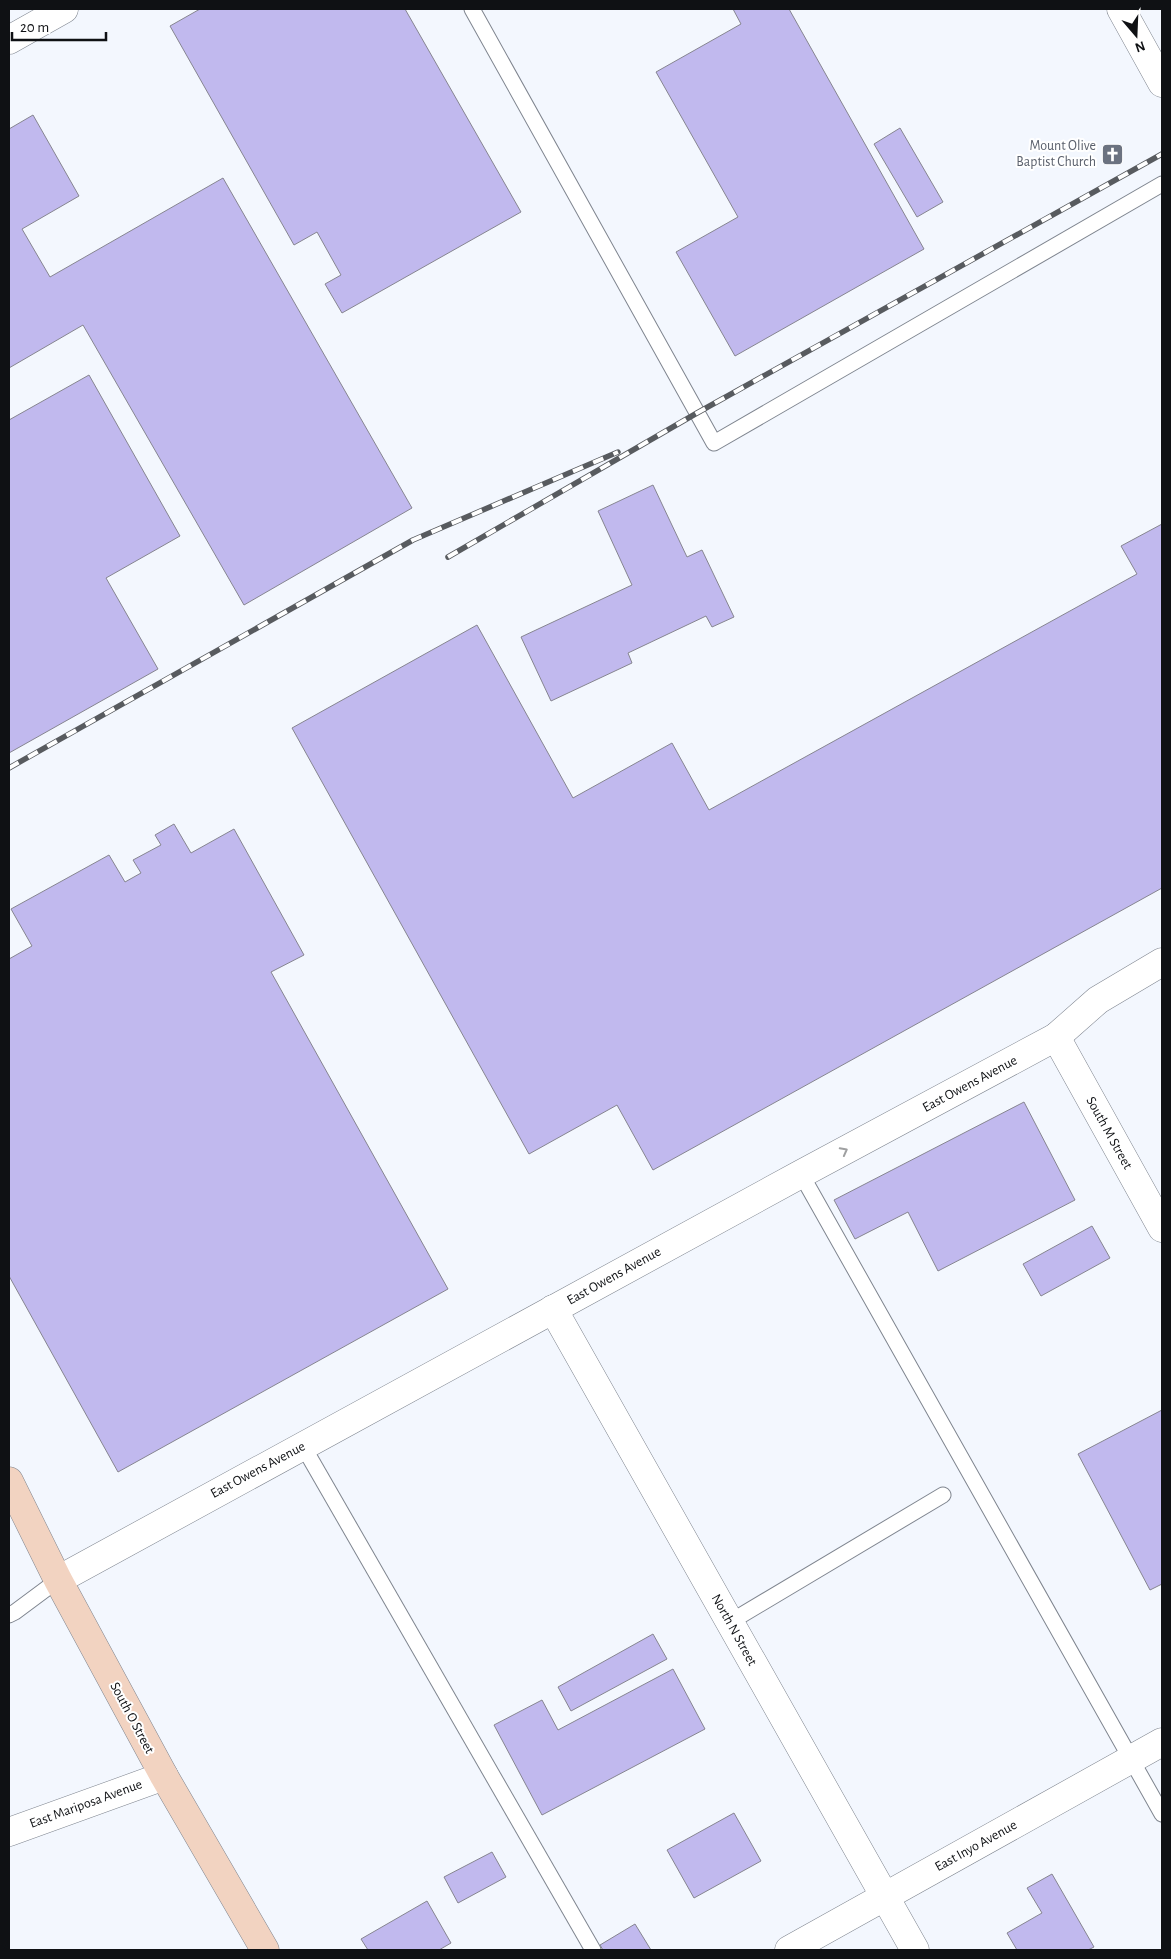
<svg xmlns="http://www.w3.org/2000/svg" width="1171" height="1959" viewBox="0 0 1171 1959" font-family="'Alegreya Sans',sans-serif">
  <rect width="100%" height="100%" fill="#f3f7fe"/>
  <!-- building -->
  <g fill="#c1b9ee" stroke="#868590">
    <polygon points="200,9 405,9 521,212 342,313 325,284 341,275 317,232 294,245 170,26"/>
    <polygon points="733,9 789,9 924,249 735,356 676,252 738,217 656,72 741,24"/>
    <polygon points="33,115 79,196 22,229 50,277 223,178 412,508 244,605 83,325 9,368 9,129"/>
    <polygon points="900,128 943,202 917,217 874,144"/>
    <polygon points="89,375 180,536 106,578 158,669 9,753 9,420"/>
    <polygon points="653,485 687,557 702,550 734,617 712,627 706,616 628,653 632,663 551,701 521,637 632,585 598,511"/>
    <polygon points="1162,524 1162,888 653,1170 617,1105 529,1154 292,728 477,625 573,798 672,743 709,810 1137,574 1121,546"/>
    <polygon points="174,824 191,853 234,829 304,955 271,972 448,1289 118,1472 9,1276 9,959 32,946 11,909 109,855 125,882 141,873 133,860 161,845 155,835"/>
    <polygon points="1024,1102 1075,1200 938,1271 908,1212 855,1239 834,1200"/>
    <polygon points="1092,1226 1110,1258 1041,1296 1023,1264"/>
    <polygon points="1162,1410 1162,1584 1150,1590 1078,1454"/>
    <polygon points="653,1634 667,1659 571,1711 558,1687"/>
    <polygon points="673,1669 705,1729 542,1815 494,1725 542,1700 558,1730"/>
    <polygon points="734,1813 761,1861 694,1898 667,1850"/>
    <polygon points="492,1852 506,1877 458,1903 444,1877"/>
    <polygon points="1052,1874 1094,1947 1088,1950 1017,1950 1007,1933 1042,1913 1027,1888"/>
    <polygon points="427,1901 451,1943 439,1950 368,1950 361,1939"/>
    <polygon points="635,1924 651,1950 603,1950 600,1945"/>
  </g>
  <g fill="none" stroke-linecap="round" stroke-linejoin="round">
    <defs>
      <g id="lane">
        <polyline points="472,9 714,443 1162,184"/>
        <polyline points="801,1174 1162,1814"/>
        <polyline points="303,1446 593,1950"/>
        <polyline points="9,1615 15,1612 58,1580"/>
        <polyline points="730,1622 943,1495"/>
      </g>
      <g id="street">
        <polyline points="1121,9 1162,83"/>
        <polyline points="9,40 64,9"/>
        <polyline points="1056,1037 1162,1228"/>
        <polyline points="553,1309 915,1950"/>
        <polyline points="58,1580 801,1174 1056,1037 1098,1000 1162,962"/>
        <polyline points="9,1832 164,1776"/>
        <polyline points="789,1950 1162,1742"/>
      </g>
      <polyline id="secondary" points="9,1481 58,1580 164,1776 265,1950"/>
    </defs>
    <!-- lane casing -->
    <use href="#lane" stroke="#7f858f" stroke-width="17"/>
    <!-- street casing -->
    <use href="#street" stroke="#7f858f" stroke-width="29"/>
    <!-- secondary casing -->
    <use href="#secondary" stroke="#7f858f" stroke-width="29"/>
    <!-- lane -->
    <use href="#lane" stroke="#fff" stroke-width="15"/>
    <!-- street -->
    <use href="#street" stroke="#fff" stroke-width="28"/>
    <!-- secondary -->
    <use href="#secondary" stroke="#f2d3c1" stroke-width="28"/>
    <defs>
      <g id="rail">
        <polyline points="448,557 697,413 1162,154"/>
        <polyline points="9,768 413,540 618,452"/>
      </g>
    </defs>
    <!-- rail casing -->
    <use href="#rail" stroke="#585b5f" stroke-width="5.5"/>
    <!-- rail -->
    <use href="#rail" stroke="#fff" stroke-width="4" stroke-dasharray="11" stroke-linecap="butt"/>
  </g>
  <!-- one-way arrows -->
  <defs><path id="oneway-chevron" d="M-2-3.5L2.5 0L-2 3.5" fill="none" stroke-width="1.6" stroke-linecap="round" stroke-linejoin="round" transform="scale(1.25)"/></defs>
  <use stroke="#9fa0a1" href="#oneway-chevron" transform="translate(844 1151) rotate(-28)"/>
  <!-- icons -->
  <defs>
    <symbol id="church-square" viewBox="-11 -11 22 22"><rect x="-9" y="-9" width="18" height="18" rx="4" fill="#6b7280" stroke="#fff"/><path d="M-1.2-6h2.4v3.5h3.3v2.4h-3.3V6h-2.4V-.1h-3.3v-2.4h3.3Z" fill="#fff"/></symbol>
  </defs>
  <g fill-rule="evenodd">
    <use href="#church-square" x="1100" y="142" width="25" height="25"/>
  </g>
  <g text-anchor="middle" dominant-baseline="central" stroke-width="4" stroke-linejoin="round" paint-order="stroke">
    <!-- worship labels -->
    <g font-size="14" fill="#5b616d" stroke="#fff" text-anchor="end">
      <text x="1096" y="146">Mount Olive<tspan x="1096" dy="16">Baptist Church</tspan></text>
    </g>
    <!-- street labels -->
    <g font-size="14" fill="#0f1114" stroke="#fff">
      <text transform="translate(970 1084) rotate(-28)">East Owens Avenue</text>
      <text transform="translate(1109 1133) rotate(61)">South M Street</text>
      <text transform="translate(614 1276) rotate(-29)">East Owens Avenue</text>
      <text transform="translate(258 1470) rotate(-28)">East Owens Avenue</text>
      <text transform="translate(734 1630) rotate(61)">North N Street</text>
      <text transform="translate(132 1718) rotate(62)">South O Street</text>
      <text transform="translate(86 1804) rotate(-20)">East Mariposa Avenue</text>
      <text transform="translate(976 1846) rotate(-29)">East Inyo Avenue</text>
    </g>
  </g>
  <!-- border -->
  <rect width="1171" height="1959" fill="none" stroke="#0f1114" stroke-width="20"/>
  <!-- north arrow -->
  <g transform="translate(1136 35) rotate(161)" stroke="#ffffff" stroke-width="4" paint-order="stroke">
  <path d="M0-4L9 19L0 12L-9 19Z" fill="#0f1114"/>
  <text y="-8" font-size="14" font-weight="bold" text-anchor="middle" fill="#0f1114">N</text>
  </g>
  <!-- scale -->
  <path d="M12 32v8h94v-8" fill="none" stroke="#0f1114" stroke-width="2.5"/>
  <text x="20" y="32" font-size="15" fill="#0f1114" stroke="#ffffff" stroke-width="4" paint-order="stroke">20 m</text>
</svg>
